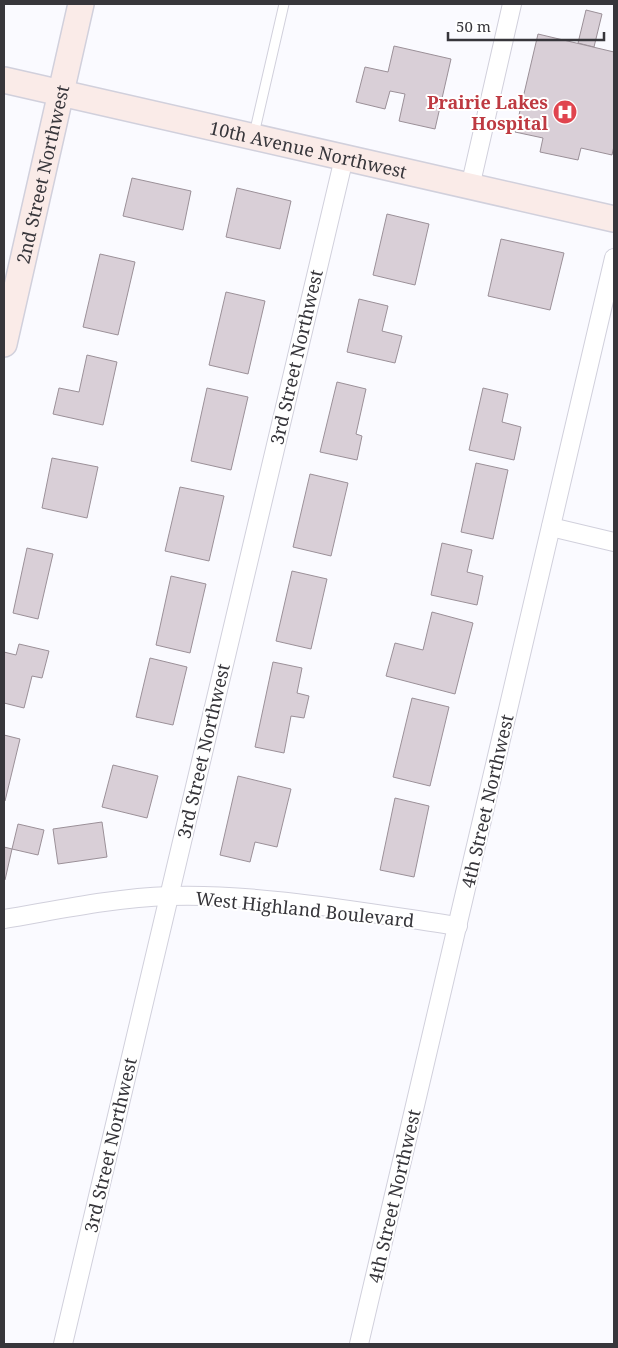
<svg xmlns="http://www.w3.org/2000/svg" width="618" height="1348" viewBox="0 0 618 1348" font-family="'Noto Serif',serif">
  <rect width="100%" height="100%" fill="#fafaff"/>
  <!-- building -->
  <g fill="#d9cfd7" stroke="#9b9098">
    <polygon points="586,10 602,14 594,47 578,43"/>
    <polygon points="538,34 614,52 614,146 612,155 581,148 578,160 540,152 543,138 515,132"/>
    <polygon points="394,46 451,59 435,129 399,121 405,94 390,91 385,109 356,102 365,67 388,72"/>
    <polygon points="132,178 191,191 183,230 123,216"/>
    <polygon points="237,188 291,201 280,249 226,237"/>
    <polygon points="387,214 429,224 415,285 373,275"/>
    <polygon points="501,239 564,253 550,310 488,296"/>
    <polygon points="100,254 135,262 118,335 83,327"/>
    <polygon points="226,292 265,301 248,374 209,365"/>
    <polygon points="359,299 388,306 382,331 402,336 395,363 347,352"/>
    <polygon points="87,355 117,362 103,425 53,414 59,388 79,392"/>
    <polygon points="337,382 366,389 356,434 362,436 357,460 320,452"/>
    <polygon points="207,388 248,397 231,470 191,461"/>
    <polygon points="483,388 508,394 502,422 521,427 514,460 469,450"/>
    <polygon points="52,458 98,467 87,518 42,508"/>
    <polygon points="476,463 508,470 493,539 461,532"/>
    <polygon points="310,474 348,483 331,556 293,547"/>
    <polygon points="180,487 224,496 209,561 165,551"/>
    <polygon points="442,543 472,550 467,572 483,576 477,605 431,595"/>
    <polygon points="27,548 53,554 38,619 13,613"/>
    <polygon points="292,571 327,579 311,649 276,641"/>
    <polygon points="171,576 206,584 190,653 156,645"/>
    <polygon points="432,612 473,623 455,694 386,676 395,643 423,650"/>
    <polygon points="19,644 49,651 42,678 32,676 24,708 4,703 4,652 16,655"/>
    <polygon points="150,658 187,667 173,725 136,717"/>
    <polygon points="273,662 302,668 297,693 309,696 304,718 291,716 284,753 255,747"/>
    <polygon points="412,698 449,707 430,786 393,777"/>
    <polygon points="4,735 20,739 5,801 4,800"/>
    <polygon points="113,765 158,776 147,818 102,807"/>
    <polygon points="238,776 291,789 277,847 255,842 250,862 220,855"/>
    <polygon points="395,798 429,806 414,877 380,870"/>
    <polygon points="102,822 107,857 58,864 53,829"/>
    <polygon points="18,824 44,830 38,855 12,849"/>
    <polygon points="4,847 12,849 5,880 4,879"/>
  </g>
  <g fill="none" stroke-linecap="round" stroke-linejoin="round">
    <defs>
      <polyline id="lane" points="254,134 284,4"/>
      <g id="street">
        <polyline points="470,187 512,4"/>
        <polyline points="551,527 614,542"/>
        <path d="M4,919C58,910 113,898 169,896C261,893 366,913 458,926"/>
        <polyline points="63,1344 344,158"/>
        <polyline points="359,1344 614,258"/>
      </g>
      <g id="secondary">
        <path id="s1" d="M4,80L614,219"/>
        <path id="s2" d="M4,344L81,4"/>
      </g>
    </defs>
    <!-- lane casing -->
    <use href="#lane" stroke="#d1d0dc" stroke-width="11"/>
    <!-- street casing -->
    <use href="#street" stroke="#d1d0dc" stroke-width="20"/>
    <!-- secondary casing -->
    <use href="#secondary" stroke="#d1d0dc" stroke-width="28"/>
    <!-- lane -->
    <use href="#lane" stroke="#fff" stroke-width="9"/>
    <!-- street -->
    <use href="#street" stroke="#fff" stroke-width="18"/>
    <!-- secondary -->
    <use href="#secondary" stroke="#faebe8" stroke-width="25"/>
  </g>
  <!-- icons -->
  <defs>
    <symbol id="hospital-disc" viewBox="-11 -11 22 22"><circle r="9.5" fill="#e0444e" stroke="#fff"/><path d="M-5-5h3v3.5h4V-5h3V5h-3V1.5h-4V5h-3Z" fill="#fff"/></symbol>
  </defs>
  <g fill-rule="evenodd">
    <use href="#hospital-disc" x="551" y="98" width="28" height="28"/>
  </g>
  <g text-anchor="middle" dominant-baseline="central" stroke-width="4" stroke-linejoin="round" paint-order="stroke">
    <!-- health labels -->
    <g font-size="18" font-weight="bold" fill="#be3a42" stroke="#fff" text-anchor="end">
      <text x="548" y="102">Prairie Lakes<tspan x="548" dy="21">Hospital</tspan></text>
    </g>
    <!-- street labels -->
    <g font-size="18" fill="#37363b" stroke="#fff">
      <text stroke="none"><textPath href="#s1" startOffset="312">10th Avenue Northwest</textPath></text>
      <text stroke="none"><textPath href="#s2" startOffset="174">2nd Street Northwest</textPath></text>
      <text transform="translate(296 357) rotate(-77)">3rd Street Northwest</text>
      <text transform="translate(203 751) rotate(-77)">3rd Street Northwest</text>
      <text transform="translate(487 801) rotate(-77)">4th Street Northwest</text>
      <text transform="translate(305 909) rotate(6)">West Highland Boulevard</text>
      <text transform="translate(110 1145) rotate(-77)">3rd Street Northwest</text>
      <text transform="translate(394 1196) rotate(-77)">4th Street Northwest</text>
    </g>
  </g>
  <!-- border -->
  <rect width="618" height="1348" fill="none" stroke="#37363b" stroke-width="10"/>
  <!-- scale -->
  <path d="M448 32v8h156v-8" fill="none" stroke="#37363b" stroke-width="2.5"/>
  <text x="456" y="32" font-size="15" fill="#37363b" stroke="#ffffff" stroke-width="4" paint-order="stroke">50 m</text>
</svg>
